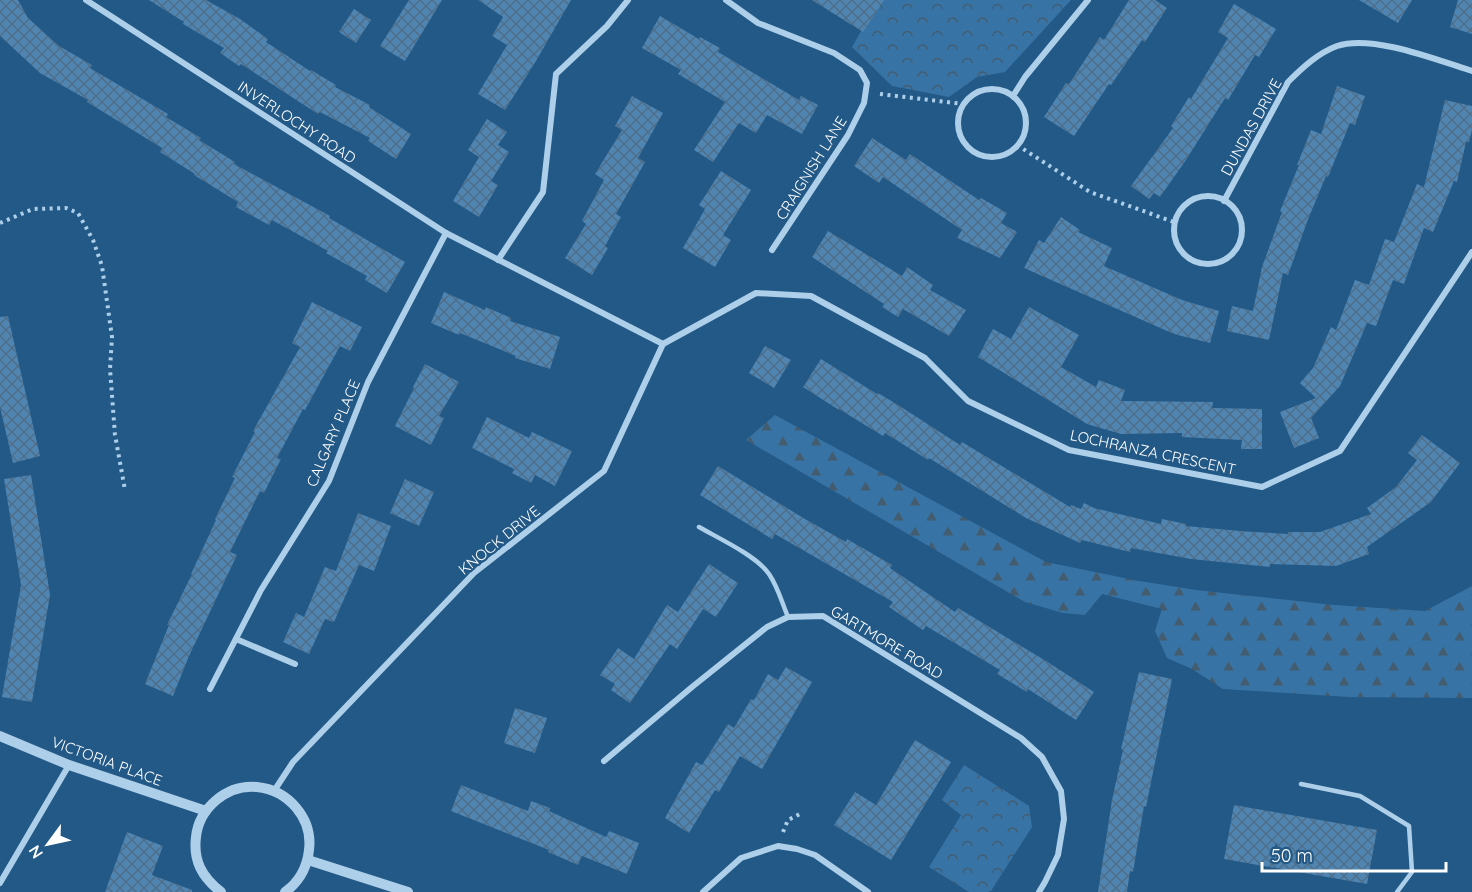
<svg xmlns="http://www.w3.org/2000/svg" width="1472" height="892" viewBox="0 0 1472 892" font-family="Quicksand,sans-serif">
  <defs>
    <pattern id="forest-firs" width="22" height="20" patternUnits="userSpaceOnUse" patternTransform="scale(1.5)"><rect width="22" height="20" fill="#3773a4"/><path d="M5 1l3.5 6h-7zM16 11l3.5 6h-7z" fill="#445c6f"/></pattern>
    <pattern id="park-crowns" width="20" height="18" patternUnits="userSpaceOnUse" patternTransform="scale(1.5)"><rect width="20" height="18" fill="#3773a4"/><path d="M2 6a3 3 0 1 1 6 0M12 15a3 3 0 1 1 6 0" fill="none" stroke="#445c6f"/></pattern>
    <pattern id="building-cross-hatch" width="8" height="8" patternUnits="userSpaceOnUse" patternTransform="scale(1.5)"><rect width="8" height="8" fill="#5085b1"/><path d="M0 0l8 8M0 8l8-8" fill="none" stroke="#4e6e89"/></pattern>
  </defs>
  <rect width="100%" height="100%" fill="#235987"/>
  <!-- forest -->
  <polygon fill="url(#forest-firs)" points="775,415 1046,562 1139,581 1196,590 1334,605 1425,611 1472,586 1472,698 1349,697 1223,689 1192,669 1167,658 1155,631 1162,609 1102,594 1085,615 1063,613 1025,602 746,440"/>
  <!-- park -->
  <g fill="url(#park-crowns)">
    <polygon points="879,0 1071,0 1005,72 977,77 949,97 892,86 852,47"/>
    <polygon points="964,765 1029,806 1032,827 991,891 987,892 969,892 929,867 961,815 942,800"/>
  </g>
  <!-- building -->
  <g fill="url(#building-cross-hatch)">
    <polygon points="0,0 18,0 28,18 59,46 92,65 90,68 168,114 166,117 201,138 199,140 235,162 234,164 330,216 329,218 405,262 387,293 365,280 367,276 326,253 328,251 272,220 269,225 236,207 238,202 194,175 195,174 160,152 162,148 87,102 88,100 40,73 0,36"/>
    <polygon points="149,0 206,0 240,19 268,39 266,42 310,71 311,70 336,85 335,87 370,105 369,107 411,134 396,159 368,141 370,138 320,112 318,114 241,64 239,66 220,53 224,48 183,24 184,22"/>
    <polygon points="409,0 442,0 405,61 380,46"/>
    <polygon points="478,0 571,0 536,61 505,110 478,94 507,45 492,36 503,17"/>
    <polygon points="812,0 884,0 863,32"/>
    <polygon points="1129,0 1155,0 1167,8 1145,42 1142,40 1111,85 1109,84 1074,136 1044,117 1066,83 1069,84 1100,37 1104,40"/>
    <polygon points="1359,0 1412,0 1398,23"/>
    <polygon points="1458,0 1472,0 1472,34 1450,27"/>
    <polygon points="1234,4 1276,29 1259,57 1255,55 1228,100 1225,98 1186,160 1160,197 1154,193 1149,199 1131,186 1173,128 1171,126 1189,97 1191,99 1228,38 1218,32"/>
    <polygon points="354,9 371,20 356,43 339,32"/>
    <polygon points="660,16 699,39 700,37 720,48 718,52 799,100 801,96 818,105 802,134 767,115 756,133 739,123 713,162 694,150 725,102 678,74 681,70 642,48"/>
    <polygon points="1337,86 1365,96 1355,125 1350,123 1328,177 1326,176 1307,222 1288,275 1283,273 1269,340 1227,331 1232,306 1253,311 1262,267 1282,212 1280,211 1299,165 1297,165 1311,130 1321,134"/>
    <polygon points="632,96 663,113 638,158 645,162 616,214 621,217 605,246 608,248 592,275 565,258 586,224 582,221 604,180 595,174 622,130 615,126"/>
    <polygon points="1445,100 1472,106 1472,130 1469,142 1466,142 1457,182 1454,181 1433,232 1424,228 1404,284 1393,280 1376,326 1367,323 1340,386 1311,418 1319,438 1294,448 1280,412 1316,398 1300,383 1313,368 1331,327 1336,330 1355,280 1369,285 1385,239 1394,242 1417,184 1424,187"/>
    <polygon points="487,119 507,132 498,145 509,152 491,181 498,185 479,217 453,201 479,157 468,150"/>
    <polygon points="872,138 906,160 910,154 979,200 981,198 1007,213 1001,223 1017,232 1000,258 957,238 962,230 883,177 879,183 854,166"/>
    <polygon points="721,171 751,190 723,235 731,240 715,267 683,248 705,209 699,205"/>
    <polygon points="1061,217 1080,230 1078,232 1112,248 1104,266 1182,300 1219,311 1210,343 1174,334 1024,268 1039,240 1044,243"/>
    <polygon points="828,231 902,276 907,267 933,285 930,290 966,310 949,336 903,309 898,317 882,307 884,304 812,257"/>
    <polygon points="444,292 485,310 486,307 511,318 510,321 560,337 550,369 515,358 516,356 460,333 459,335 431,323"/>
    <polygon points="312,302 362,327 350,351 340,346 305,410 303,409 277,458 281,459 264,493 260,491 230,552 237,555 189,656 173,696 145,684 169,625 167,625 192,574 191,574 216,520 215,519 235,478 232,477 255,432 253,431 300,347 292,343"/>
    <polygon points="1029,307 1079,335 1061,367 1096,387 1099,380 1125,390 1121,401 1213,402 1212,408 1262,409 1262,449 1241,449 1242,440 1182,437 1182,433 1121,434 1087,424 978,357 993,329 1011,339"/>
    <polygon points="8,316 40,456 13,463 0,407 0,317"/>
    <polygon points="765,346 791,360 774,388 749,373"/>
    <polygon points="821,359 877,394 878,393 898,405 960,445 962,442 1070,507 1071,505 1081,509 1084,503 1094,508 1161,524 1162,519 1186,524 1186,526 1240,531 1288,534 1288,532 1320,532 1371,514 1367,508 1396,487 1417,460 1408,453 1422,435 1460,463 1431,502 1367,547 1369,554 1336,566 1270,564 1270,567 1191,559 1131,548 1130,552 1082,540 1080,543 1026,518 929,458 928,460 885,433 883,436 839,409 839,410 803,387"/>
    <polygon points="425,364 459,382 439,416 444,418 431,445 395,426 414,388 413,387"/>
    <polygon points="487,417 529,438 532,432 572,451 555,486 535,475 531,483 512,473 514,469 472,448"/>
    <polygon points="718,466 805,519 846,542 847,539 892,565 890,568 955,612 958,608 1046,661 1094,692 1076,720 1028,689 1027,692 997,674 1000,670 926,626 923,630 889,607 893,602 775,534 772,539 700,495"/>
    <polygon points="31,475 50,595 32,702 2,697 21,585 4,479"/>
    <polygon points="405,479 434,492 419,526 390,513"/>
    <polygon points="358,513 391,526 374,571 359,565 334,622 325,619 309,654 283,642 296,613 304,617 325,567 336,571"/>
    <polygon points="709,564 738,583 716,617 703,609 677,649 670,644 630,703 611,690 615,684 600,675 618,648 634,659 667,605 678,612"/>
    <polygon points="786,667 812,682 762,769 740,756 719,792 715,790 689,833 665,818 696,762 702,765 728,724 734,728 751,699 754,700 768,674 778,680"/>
    <polygon points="1139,672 1172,679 1146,807 1144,806 1133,872 1130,871 1127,892 1098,892 1112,800 1123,750 1121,749"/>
    <polygon points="515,708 547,718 535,753 504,743"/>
    <polygon points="915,740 951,762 891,860 834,825 855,792 876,805"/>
    <polygon points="461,785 528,811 531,801 550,808 549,811 606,837 609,831 639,843 627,874 582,856 578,865 548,852 549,850 451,811"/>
    <polygon points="1234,805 1377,830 1367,884 1224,859"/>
    <polygon points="127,832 163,846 152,875 192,890 192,892 105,892"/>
  </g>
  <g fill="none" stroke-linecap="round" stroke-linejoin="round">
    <!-- path -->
    <g stroke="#aecfe9" stroke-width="4" stroke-dasharray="3 4.5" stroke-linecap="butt">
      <polyline points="880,94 963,104"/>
      <polyline points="1017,145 1090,192 1174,222"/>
      <polyline points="0,223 33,209 66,208 78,213 93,240 102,266 112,337 110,369 115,435 125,490"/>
      <polyline points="783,832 788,820 800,814"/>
    </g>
    <!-- service -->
    <g stroke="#aecfe9" stroke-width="4.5">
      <path d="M699,527C718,538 757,556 769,574C778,587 782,603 788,617"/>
      <polyline points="1301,784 1360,796 1409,826 1412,872 1397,892"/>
    </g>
    <!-- minor -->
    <g stroke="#aecfe9" stroke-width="6">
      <polyline points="86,0 446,233 663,344"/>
      <polyline points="726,0 758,23 834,53 860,70 867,83 864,103 848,135 772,250"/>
      <circle cx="992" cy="123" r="34"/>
      <polyline points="1013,96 1025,77 1088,0"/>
      <circle cx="1208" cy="230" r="34"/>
      <path d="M1224,201L1288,82C1302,68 1318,53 1337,46C1372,34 1437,60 1472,71"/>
      <polyline points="498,260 543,192 556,74 607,26 628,0"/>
      <polyline points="663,344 756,293 811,296 925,358 968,401 1069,450 1262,487 1340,451 1472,252"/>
      <polyline points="236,639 295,664"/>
      <polyline points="210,689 261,590 329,481 368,382 446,233"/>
      <polyline points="604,761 692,687 767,627 788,617 823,616 1021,738 1042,757 1061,791 1064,819 1058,855 1045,882 1039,892"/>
      <polyline points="274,791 293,762 474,573 604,471 663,344"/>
      <polyline points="0,883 69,765"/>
      <polyline points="703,892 741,858 778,846 797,849 815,855 868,892"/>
    </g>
    <!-- tertiary -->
    <g stroke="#aecfe9" stroke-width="10">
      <polyline points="0,736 69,765 206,811"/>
      <polyline points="308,860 408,892"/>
      <path d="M221,892C202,877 193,861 196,837C199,808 227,784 257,787C288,790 313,818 309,850C307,868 299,882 285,892"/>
    </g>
  </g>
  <g text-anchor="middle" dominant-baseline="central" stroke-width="4.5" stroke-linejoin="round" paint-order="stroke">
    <!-- street labels -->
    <g font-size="15" fill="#fff" stroke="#235987">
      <text transform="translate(297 122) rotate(33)">INVERLOCHY ROAD</text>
      <text transform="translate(1251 127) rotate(-61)">DUNDAS DRIVE</text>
      <text transform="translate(811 168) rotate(-58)">CRAIGNISH LANE</text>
      <text transform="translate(333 433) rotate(-67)">CALGARY PLACE</text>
      <text transform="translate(1153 452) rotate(12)">LOCHRANZA CRESCENT</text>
      <text transform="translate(499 540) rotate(-39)">KNOCK DRIVE</text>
      <text transform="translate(887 642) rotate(31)">GARTMORE ROAD</text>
      <text transform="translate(107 761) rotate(20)">VICTORIA PLACE</text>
    </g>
  </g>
  <!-- north arrow -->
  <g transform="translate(48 844) rotate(237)" stroke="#235987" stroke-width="4.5" paint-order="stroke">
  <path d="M0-4.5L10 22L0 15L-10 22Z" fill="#ffffff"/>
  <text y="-9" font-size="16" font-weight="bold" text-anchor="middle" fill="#ffffff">N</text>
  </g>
  <!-- scale -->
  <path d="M1262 862v9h184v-9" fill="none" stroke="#ffffff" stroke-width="3"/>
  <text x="1271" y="862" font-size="18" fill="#ffffff" stroke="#235987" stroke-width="4.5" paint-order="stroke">50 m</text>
</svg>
